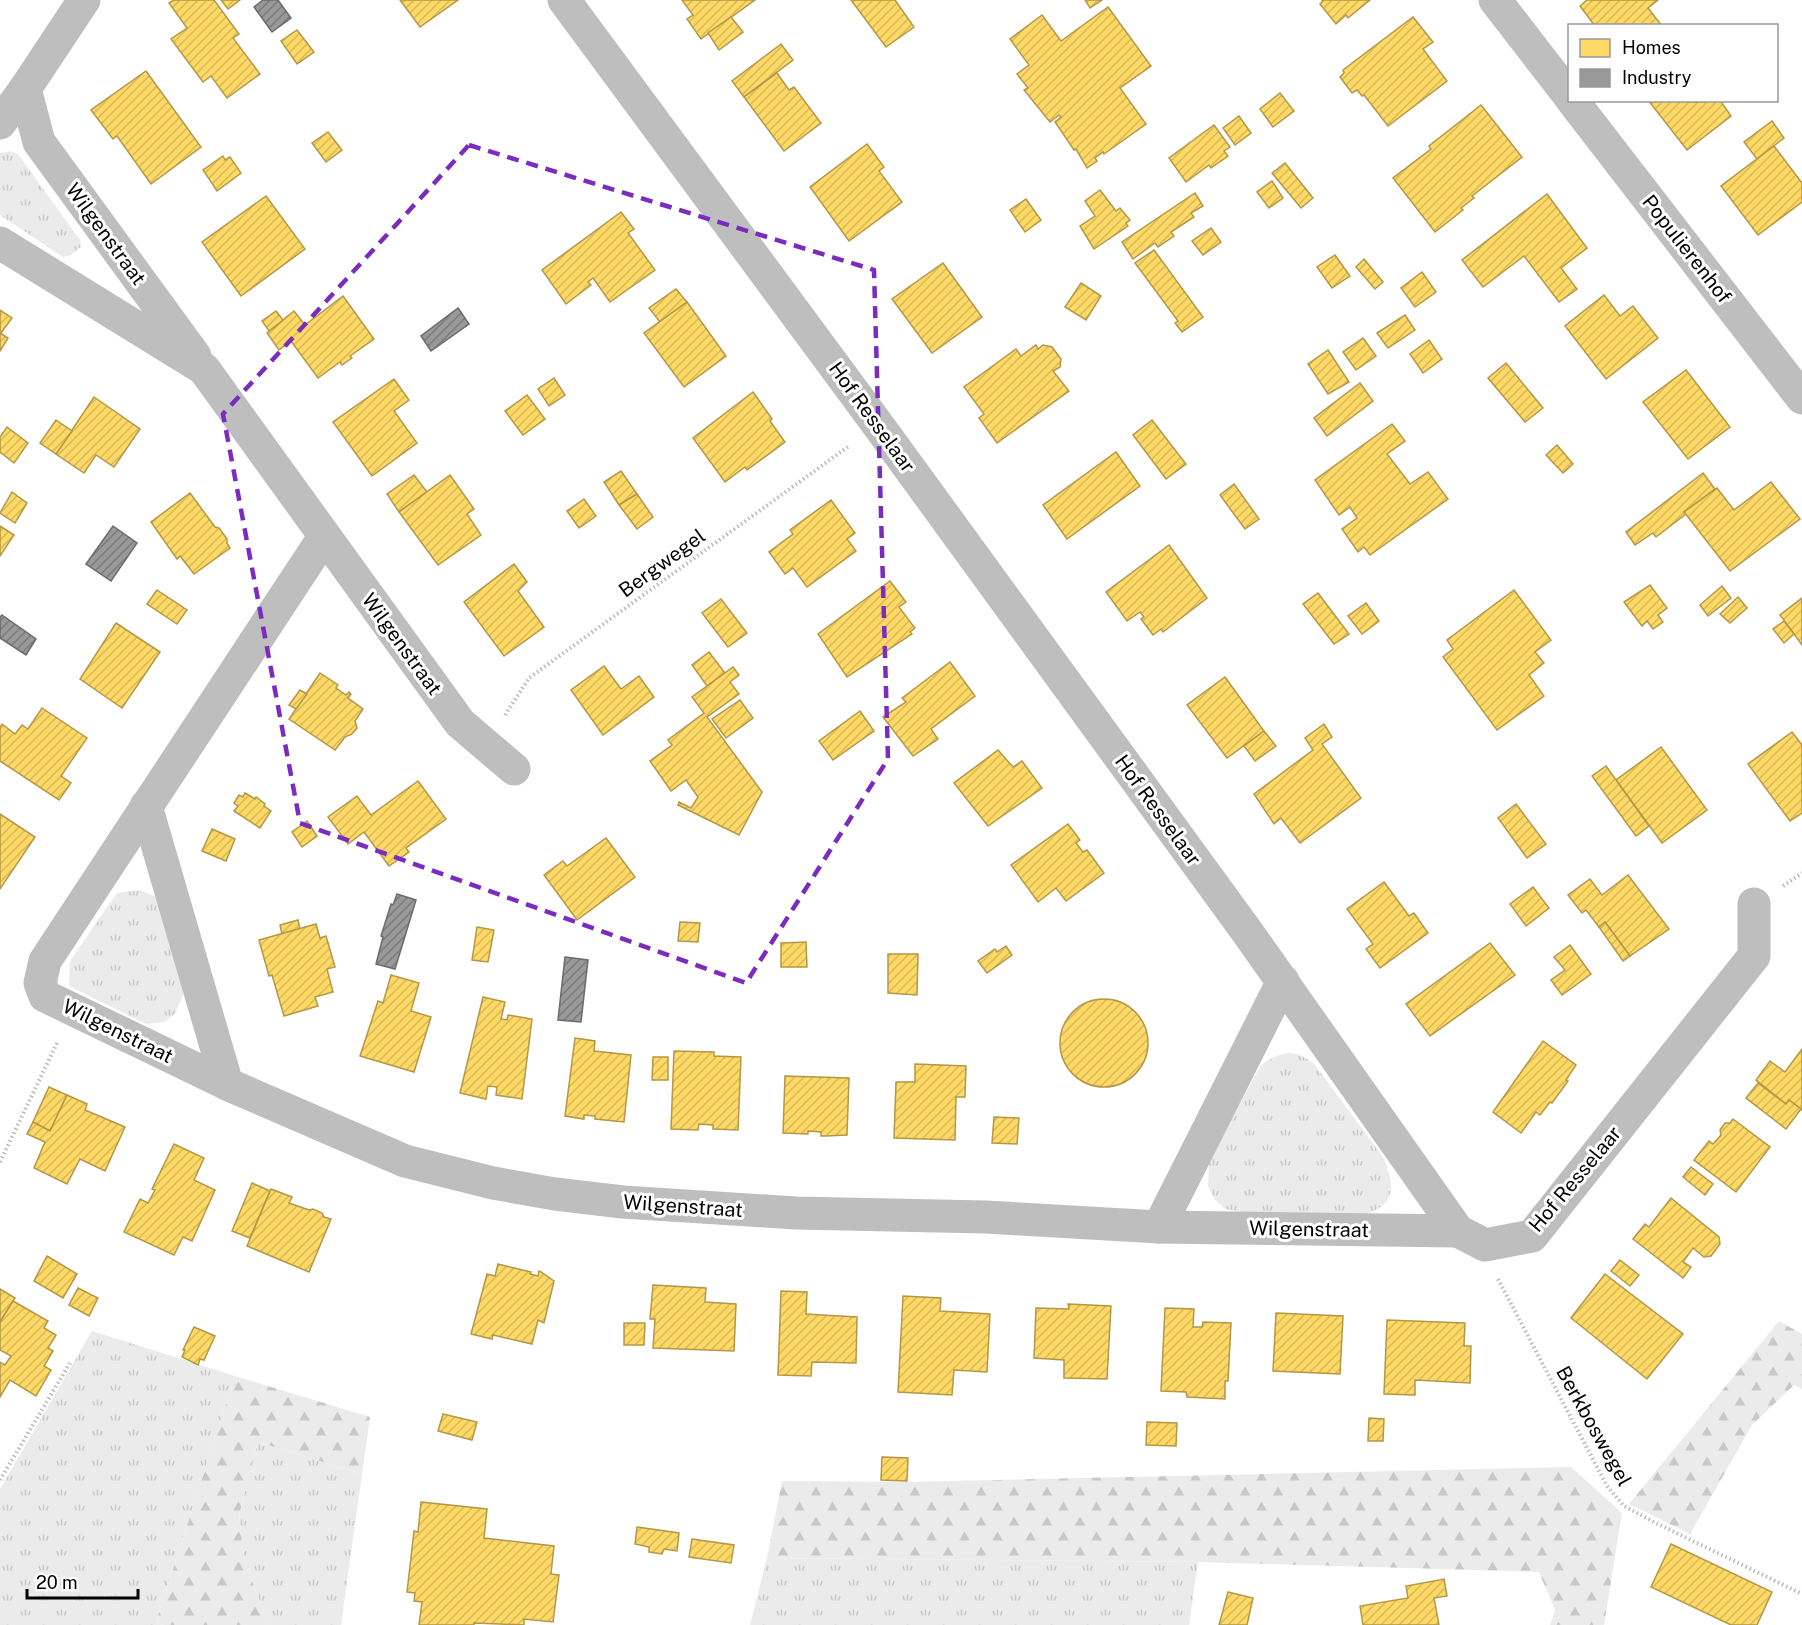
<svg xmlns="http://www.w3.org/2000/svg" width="1802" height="1625" viewBox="0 0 1802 1625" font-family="'Public Sans',sans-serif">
  <defs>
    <pattern id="grass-tufts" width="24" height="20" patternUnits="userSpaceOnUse" patternTransform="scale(1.5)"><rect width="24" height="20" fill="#ebebeb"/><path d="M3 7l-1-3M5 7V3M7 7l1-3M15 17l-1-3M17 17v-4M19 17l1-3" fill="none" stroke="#c8c8c8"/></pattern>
    <pattern id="forest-firs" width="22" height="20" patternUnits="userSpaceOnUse" patternTransform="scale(1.5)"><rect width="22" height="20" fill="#ebebeb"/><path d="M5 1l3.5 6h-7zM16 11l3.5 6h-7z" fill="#c8c8c8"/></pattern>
    <pattern id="homes-hatch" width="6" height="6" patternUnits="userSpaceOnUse" patternTransform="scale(1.5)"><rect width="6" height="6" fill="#ffd966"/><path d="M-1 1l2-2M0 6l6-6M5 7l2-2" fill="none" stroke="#d9b857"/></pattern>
    <pattern id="industry-hatch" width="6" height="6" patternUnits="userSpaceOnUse" patternTransform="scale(1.5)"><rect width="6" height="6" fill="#999"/><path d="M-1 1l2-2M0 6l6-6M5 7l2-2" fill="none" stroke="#7a7a7a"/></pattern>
  </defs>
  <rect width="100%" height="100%" fill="#fff"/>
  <!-- grass -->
  <g fill="url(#grass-tufts)">
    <polygon points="11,151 18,154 80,240 81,247 71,255 63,257 0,215 0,153"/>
    <polygon points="140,890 161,899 184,992 175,1014 164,1022 146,1024 69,986 70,961 117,893"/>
    <path d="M1287,1053C1298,1053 1307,1057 1315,1065L1383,1157C1397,1189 1395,1207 1359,1216L1246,1213L1225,1209L1214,1199L1208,1186L1209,1162L1257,1072C1263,1061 1274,1056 1287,1053Z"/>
    <polygon points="92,1331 235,1376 156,1622 164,1625 0,1625 0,1489"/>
    <polygon points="258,1442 362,1474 341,1625 269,1625 244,1560 239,1515"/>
    <polygon points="767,1558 1198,1562 1189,1625 750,1625"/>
  </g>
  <!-- forest -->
  <g fill="url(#forest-firs)">
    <polygon points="1779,1321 1802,1334 1802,1389 1794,1385 1752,1425 1690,1534 1629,1504"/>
    <polygon points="235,1376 370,1417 362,1474 258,1442 239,1515 244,1560 269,1625 164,1625 156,1622"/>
    <polygon points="1571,1467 1622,1513 1604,1625 1550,1625 1555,1610 1539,1572 1198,1562 767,1558 782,1481 907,1482"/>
  </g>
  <!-- homes -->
  <g fill="url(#homes-hatch)" stroke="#b29847" stroke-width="1.5">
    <polygon points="174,0 214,0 239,34 233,38 260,74 227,98 211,76 203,82 171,39 187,28 169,3"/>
    <polygon points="221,0 240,0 228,9"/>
    <polygon points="400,0 458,0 420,27"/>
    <polygon points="682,0 755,0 701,39 687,19 693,15"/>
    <polygon points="851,0 895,0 914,27 886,47"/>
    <polygon points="1085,0 1102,0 1090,8"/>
    <polygon points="1322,0 1370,0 1348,18 1346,15 1336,24 1320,4 1323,1"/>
    <polygon points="1587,0 1658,0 1648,8 1662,26 1595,26 1580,6"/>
    <polygon points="1108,7 1151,66 1120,88 1146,124 1104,154 1103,152 1095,158 1097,161 1087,168 1076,149 1074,150 1055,122 1061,117 1059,115 1050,122 1024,90 1028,88 1017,74 1029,65 1010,39 1042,15 1061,41"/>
    <polygon points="731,17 743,32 719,50 708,33"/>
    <polygon points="1413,17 1433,42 1423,49 1447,81 1388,126 1364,95 1362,96 1357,90 1352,93 1340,77 1344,73 1343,70"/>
    <polygon points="297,30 314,52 297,64 281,41"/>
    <polygon points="781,44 793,60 744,97 732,81"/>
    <polygon points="146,71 201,147 151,184 117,136 113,139 91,110"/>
    <polygon points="777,73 789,90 794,87 821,123 784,151 744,97"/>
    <polygon points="1280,93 1294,111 1273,127 1260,109"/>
    <polygon points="1648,100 1720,100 1731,116 1687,150"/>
    <polygon points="1481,105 1522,157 1472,196 1474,198 1461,208 1463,210 1435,232 1393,178 1431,149 1429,146"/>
    <polygon points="1239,116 1251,133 1235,145 1223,128"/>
    <polygon points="1772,121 1784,138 1757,159 1744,142"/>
    <polygon points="1214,125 1230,147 1224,151 1228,156 1211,168 1209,165 1186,182 1169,158"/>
    <polygon points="328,132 342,150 326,162 312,143"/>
    <polygon points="867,144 884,167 879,171 902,202 849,241 810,187"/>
    <polygon points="1774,146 1802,183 1802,202 1758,235 1721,186"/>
    <polygon points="223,156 225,160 230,157 241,173 217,191 203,170"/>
    <polygon points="1285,163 1313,198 1301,208 1272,173"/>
    <polygon points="1272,181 1283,198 1269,208 1257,192"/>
    <polygon points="1100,190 1116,211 1120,208 1130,220 1126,223 1128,226 1094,249 1080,226 1095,216 1085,201"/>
    <polygon points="1195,193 1203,206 1191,213 1194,217 1171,232 1174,236 1158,247 1155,243 1133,259 1122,242"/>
    <polygon points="1547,194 1587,248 1561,268 1577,289 1559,302 1524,256 1483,287 1462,260"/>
    <polygon points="266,196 305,249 241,296 202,242"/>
    <polygon points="1026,199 1041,220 1025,232 1010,210"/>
    <polygon points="621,212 634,229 628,233 655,270 610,302 593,278 588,282 591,285 566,304 542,270"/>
    <polygon points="1211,228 1221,242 1203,255 1192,241"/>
    <polygon points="1154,250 1203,317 1182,332 1175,323 1178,321 1135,263"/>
    <polygon points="1335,255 1350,276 1332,288 1317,267"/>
    <polygon points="1364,259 1383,282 1375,289 1356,267"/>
    <polygon points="943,263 982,317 932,353 892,299"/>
    <polygon points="1422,272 1436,292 1415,307 1401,288"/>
    <polygon points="1081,283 1101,296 1086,320 1065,307"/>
    <polygon points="676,289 687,302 660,322 649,308"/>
    <polygon points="1604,295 1620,316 1633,306 1658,338 1606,379 1565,326"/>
    <polygon points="343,296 374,339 350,356 352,358 342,365 340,362 318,378 291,341 279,350 267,333 294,311 305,325"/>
    <polygon points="687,302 726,356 684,387 644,333"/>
    <polygon points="0,310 12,318 1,333 0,333"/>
    <polygon points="276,311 283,320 269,331 262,321"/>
    <polygon points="1405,315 1415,330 1388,348 1377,333"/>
    <polygon points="0,333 8,338 0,351"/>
    <polygon points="1363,338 1376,356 1356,370 1343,352"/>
    <polygon points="1429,340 1442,359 1423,373 1410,354"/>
    <polygon points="1036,345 1038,349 1043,345 1052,347 1061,359 1060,367 1053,371 1069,391 997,443 979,418 984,414 964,387 1016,349 1021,356"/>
    <polygon points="1328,350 1349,382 1328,394 1308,364"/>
    <polygon points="1506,363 1543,408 1525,422 1488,378"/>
    <polygon points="1686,370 1730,427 1688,459 1643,402"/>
    <polygon points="554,378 565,395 549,406 538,389"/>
    <polygon points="394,379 409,400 394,411 417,443 372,476 333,422"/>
    <polygon points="1360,383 1373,401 1327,436 1314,418"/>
    <polygon points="753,392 772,419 770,421 785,442 747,470 745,467 725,482 693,438"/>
    <polygon points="527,395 545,419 523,435 505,411"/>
    <polygon points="94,397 140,429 114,467 96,455 84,473 56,454"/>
    <polygon points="56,420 72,431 56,454 40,443"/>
    <polygon points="1152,420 1186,464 1166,479 1133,435"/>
    <polygon points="1392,424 1405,441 1387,454 1410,484 1428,472 1448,499 1370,555 1364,547 1358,552 1342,529 1357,518 1350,507 1339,515 1315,480"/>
    <polygon points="7,427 28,443 14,463 0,452 0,437"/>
    <polygon points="1557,445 1573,464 1563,473 1546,455"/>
    <polygon points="1116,452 1140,486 1067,539 1043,505"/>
    <polygon points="621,471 637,494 619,505 604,482"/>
    <polygon points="1703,473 1715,489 1684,512 1686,514 1656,537 1653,533 1635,545 1626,532"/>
    <polygon points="414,475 427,492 399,512 387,494"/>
    <polygon points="450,475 474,509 467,514 481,535 438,565 399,512"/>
    <polygon points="1771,482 1800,519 1730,571 1684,512 1717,488 1734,510"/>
    <polygon points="1234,484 1259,519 1245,529 1220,495"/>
    <polygon points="12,492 27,503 15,523 0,513"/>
    <polygon points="190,493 215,527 219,528 227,539 227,543 230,548 194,574 180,556 177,559 151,522"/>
    <polygon points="637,494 653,517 637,529 619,505"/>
    <polygon points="584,499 596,516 579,528 567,511"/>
    <polygon points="831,500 855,533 847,539 856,551 807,587 793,568 785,574 769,552 793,534 790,530"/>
    <polygon points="0,526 14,535 0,556"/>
    <polygon points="1169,545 1207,598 1163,632 1161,629 1153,635 1141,619 1144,617 1140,612 1127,621 1106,592"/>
    <polygon points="514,564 527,582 518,591 544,627 504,656 464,602"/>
    <polygon points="890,581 906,602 899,607 915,628 910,632 912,634 847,677 818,634"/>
    <polygon points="1650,585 1667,608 1658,615 1663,622 1653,629 1647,621 1642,626 1624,602"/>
    <polygon points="1722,586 1731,598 1708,616 1700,605"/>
    <polygon points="157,590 187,610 177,624 147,604"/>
    <polygon points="1514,590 1551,640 1535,652 1544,663 1529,675 1544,696 1497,730 1443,657 1453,649 1447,640"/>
    <polygon points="1318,593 1349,634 1334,644 1303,604"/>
    <polygon points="1738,597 1747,608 1730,623 1720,614"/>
    <polygon points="1802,598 1802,645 1780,615"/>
    <polygon points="721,599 747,633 728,647 702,613"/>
    <polygon points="1366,603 1379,621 1362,634 1348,616"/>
    <polygon points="1784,621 1794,634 1784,643 1773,629"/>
    <polygon points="116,623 160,652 122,708 80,679"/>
    <polygon points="709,652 725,673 707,686 692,665"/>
    <polygon points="950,662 975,696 931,729 938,739 913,756 883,717 906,702 902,698"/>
    <polygon points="604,666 621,689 639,676 654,697 603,735 571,690"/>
    <polygon points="733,667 739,675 730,682 739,694 707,717 762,792 739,835 678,805 679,802 691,808 698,797 686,780 671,791 650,761 672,745 668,740 704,713 692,697"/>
    <polygon points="320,673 338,685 336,688 346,695 349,692 351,694 348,698 363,709 355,721 357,728 352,734 345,737 335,750 289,719"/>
    <polygon points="1225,677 1264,731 1227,758 1187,705"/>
    <polygon points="300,690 307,694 296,709 289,705"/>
    <polygon points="740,700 753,718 726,738 712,719"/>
    <polygon points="42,708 87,738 61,776 71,783 59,800 0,761 0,727 2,724 15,734 22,725 28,729"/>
    <polygon points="860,711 874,731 833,760 819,741"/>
    <polygon points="1324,724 1332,737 1322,744 1361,798 1300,843 1281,818 1274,824 1254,794 1313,750 1305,738"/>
    <polygon points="1264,731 1276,746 1255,761 1244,746"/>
    <polygon points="1792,732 1802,745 1802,813 1790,821 1748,764"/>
    <polygon points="1661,747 1707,810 1662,843 1616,780"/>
    <polygon points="998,750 1013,767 1022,761 1042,788 988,826 954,783"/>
    <polygon points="1606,766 1649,826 1636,836 1592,776"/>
    <polygon points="418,781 446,819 406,848 409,852 389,866 364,832 348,844 328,817 357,796 371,815"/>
    <polygon points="245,793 255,799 256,797 265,804 264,806 271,811 260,828 234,811 238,806 234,803 239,795 243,797"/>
    <polygon points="1516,804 1546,844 1527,858 1498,818"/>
    <polygon points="0,814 35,837 0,889"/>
    <polygon points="307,821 317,836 302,847 292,832"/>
    <polygon points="1068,824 1080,840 1076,843 1083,852 1087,850 1104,873 1066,901 1056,888 1038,902 1011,865"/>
    <polygon points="212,829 235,839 226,861 202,851"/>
    <polygon points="606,838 635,877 577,920 544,875 563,861 567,866"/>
    <polygon points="1628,875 1669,929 1630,956 1605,922 1599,927 1586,910 1582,913 1568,895 1590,879 1602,895"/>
    <polygon points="1384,882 1409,916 1414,913 1428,933 1380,968 1366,949 1373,944 1347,909"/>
    <polygon points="1533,887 1549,908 1526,926 1510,904"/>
    <polygon points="298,920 300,929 282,934 280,925"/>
    <polygon points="680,922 700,923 698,942 678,941"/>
    <polygon points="1605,922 1630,956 1623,961 1599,927"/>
    <polygon points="316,924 320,938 326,936 335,967 327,969 333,992 315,997 318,1006 284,1016 272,975 269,976 259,940"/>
    <polygon points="477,927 494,930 488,962 472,960"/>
    <polygon points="806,942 807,967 781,967 781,943"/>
    <polygon points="1490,943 1515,975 1430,1036 1406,1004"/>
    <polygon points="1570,945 1591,974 1562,995 1551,980 1565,970 1554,957"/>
    <polygon points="1006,946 1012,955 987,973 978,961 995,949 997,952"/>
    <polygon points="888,954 918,954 917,995 888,993"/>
    <polygon points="391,975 419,983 411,1011 431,1017 414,1072 360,1056 378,1001 383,1003"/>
    <polygon points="483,997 505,1002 501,1019 507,1020 508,1015 532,1019 522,1099 496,1095 497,1087 488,1086 486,1099 460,1093"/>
    <circle cx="1104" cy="1043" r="44"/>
    <polygon points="575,1038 595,1041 594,1051 631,1055 624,1122 595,1119 595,1116 584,1115 584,1119 565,1116"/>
    <polygon points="1543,1041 1576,1065 1566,1080 1568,1081 1552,1103 1550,1102 1540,1115 1536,1112 1521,1133 1493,1112"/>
    <polygon points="1802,1049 1802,1110 1789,1100 1786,1104 1756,1080 1770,1061 1785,1072"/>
    <polygon points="674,1051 714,1052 714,1056 741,1057 738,1130 713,1129 713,1125 699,1124 698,1130 671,1129"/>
    <polygon points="653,1057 668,1057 668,1080 652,1080"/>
    <polygon points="915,1064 966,1066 965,1097 956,1097 955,1140 894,1138 896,1082 915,1082"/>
    <polygon points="785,1076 849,1078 847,1135 826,1136 821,1136 821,1132 808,1131 808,1134 783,1133"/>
    <polygon points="1758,1083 1786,1104 1789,1100 1801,1109 1786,1129 1746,1098"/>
    <polygon points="49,1087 67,1095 50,1131 33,1122"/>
    <polygon points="67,1095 87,1104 85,1110 125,1127 105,1171 80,1159 67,1184 34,1168 45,1142 27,1134 33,1122 50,1131"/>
    <polygon points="994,1117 1019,1118 1017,1144 992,1143"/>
    <polygon points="1733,1119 1770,1147 1736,1192 1694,1160 1709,1141 1713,1144 1721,1135 1720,1130 1725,1123 1730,1123"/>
    <polygon points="174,1144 204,1158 194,1180 215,1190 192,1241 183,1237 174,1255 124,1232 140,1199 148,1203 155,1190 152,1189"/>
    <polygon points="1691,1167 1713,1184 1705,1195 1683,1177"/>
    <polygon points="252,1183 270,1191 250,1238 232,1231"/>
    <polygon points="271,1189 292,1197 289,1203 309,1210 313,1209 322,1213 324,1217 331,1219 309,1272 247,1246"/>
    <polygon points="1671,1198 1719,1237 1720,1244 1711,1256 1704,1257 1693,1248 1683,1262 1691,1267 1683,1278 1633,1239 1645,1224 1649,1227"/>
    <polygon points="47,1256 77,1274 63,1298 34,1281"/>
    <polygon points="1620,1260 1639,1275 1630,1286 1611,1271"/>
    <polygon points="498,1264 531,1272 530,1274 538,1276 539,1271 541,1272 554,1281 544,1323 538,1320 532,1344 493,1335 492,1339 471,1334 487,1274 495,1276"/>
    <polygon points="1605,1274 1683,1334 1647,1379 1571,1318"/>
    <polygon points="653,1285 706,1288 705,1302 736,1304 734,1351 653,1348 655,1319 650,1319"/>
    <polygon points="78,1288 98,1298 89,1316 69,1305"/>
    <polygon points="0,1289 15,1298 0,1322"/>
    <polygon points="781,1291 807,1292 806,1314 857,1317 856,1363 812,1362 811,1376 778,1375"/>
    <polygon points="903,1296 941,1298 940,1311 990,1314 987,1372 954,1370 952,1395 898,1392"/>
    <polygon points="13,1301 48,1321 44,1328 56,1335 48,1348 53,1351 44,1366 51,1370 36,1396 10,1380 0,1397 0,1362 5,1365 11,1356 0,1350 0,1322"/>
    <polygon points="1068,1304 1111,1306 1107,1379 1064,1378 1064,1360 1034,1358 1036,1308 1069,1309"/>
    <polygon points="1165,1308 1194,1309 1193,1327 1202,1327 1203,1322 1231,1323 1228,1381 1225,1381 1225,1399 1187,1397 1186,1392 1161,1391"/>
    <polygon points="1276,1313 1343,1316 1340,1374 1273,1371"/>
    <polygon points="1387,1320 1465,1323 1464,1346 1471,1346 1470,1383 1415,1380 1415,1395 1384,1394"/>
    <polygon points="624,1323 645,1323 644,1345 624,1345"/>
    <polygon points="194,1327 215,1336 204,1360 200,1359 198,1365 182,1357 185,1350 183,1350"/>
    <polygon points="443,1414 477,1422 472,1440 438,1431"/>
    <polygon points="1369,1418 1384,1419 1383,1441 1368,1441"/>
    <polygon points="1147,1422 1177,1423 1176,1446 1146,1445"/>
    <polygon points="882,1457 908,1458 907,1481 881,1480"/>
    <polygon points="421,1502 487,1509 484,1538 554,1546 551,1574 559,1575 553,1622 524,1619 524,1625 474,1623 474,1625 419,1625 422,1602 414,1601 415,1593 407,1592 414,1531 418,1532"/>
    <polygon points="637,1527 679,1533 677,1551 664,1549 662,1554 649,1552 649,1547 635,1544"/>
    <polygon points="692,1539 734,1545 731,1563 689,1557"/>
    <polygon points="1671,1544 1772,1592 1757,1625 1731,1625 1651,1587"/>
    <polygon points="1444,1579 1447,1596 1434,1598 1439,1625 1363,1625 1360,1606 1408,1598 1406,1586"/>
    <polygon points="1228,1592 1253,1598 1247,1625 1219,1625"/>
  </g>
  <!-- industry -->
  <g fill="url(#industry-hatch)" stroke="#6b6b6b" stroke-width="1.5">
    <polygon points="263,0 278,0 291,18 272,32 254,7"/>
    <polygon points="458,308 469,324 431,351 421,336"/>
    <polygon points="113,526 137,543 111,581 86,564"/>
    <polygon points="2,615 36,639 26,655 0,638 0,617"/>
    <polygon points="397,894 416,900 395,969 376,964 383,937 381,936 391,904 393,905"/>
    <polygon points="565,957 588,960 581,1022 558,1020"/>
  </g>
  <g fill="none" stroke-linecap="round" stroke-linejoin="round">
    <!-- path -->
    <g stroke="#b9b9b9" stroke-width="4" stroke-dasharray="1.5 3" stroke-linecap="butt">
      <polyline points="505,715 529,678 849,446"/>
      <polyline points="1783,886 1802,873"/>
      <polyline points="0,1162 58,1041"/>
      <polyline points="1498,1279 1607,1486 1624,1506 1654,1522 1802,1594"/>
      <polyline points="0,1480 70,1363"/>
    </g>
    <!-- minor -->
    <g stroke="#bebebe" stroke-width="33">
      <polyline points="564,0 878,425 1248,933 1458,1231 1485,1245 1532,1236 1754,956 1754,904"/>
      <polyline points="1495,0 1570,97"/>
      <polyline points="25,89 39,142 195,356"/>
      <polyline points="1572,100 1802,398"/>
      <polyline points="0,123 25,89 84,0"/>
      <polyline points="0,243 204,369 460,723 514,769"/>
      <polyline points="324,537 45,961 40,983 45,996 227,1084 405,1161 493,1183 555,1194 623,1202 796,1213 986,1217 1159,1227 1458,1231"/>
      <polyline points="146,806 227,1084"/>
      <polyline points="1159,1227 1283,981"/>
    </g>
  </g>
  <!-- marked area -->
  <path fill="none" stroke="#7b2cbf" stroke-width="4.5" stroke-dasharray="12 8" stroke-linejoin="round" d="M469,145L874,270L888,759L746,983L300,823L223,414Z"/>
  <g text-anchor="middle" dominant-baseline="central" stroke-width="6" stroke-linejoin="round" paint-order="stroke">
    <!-- street labels -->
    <g font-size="20" fill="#000" stroke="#fff">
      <text transform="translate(106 234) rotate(54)">Wilgenstraat</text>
      <text transform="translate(1687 249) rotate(52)">Populierenhof</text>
      <text transform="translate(872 417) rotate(54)">Hof Resselaar</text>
      <text transform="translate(662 563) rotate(-36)">Bergwegel</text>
      <text transform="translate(402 644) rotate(54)">Wilgenstraat</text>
      <text transform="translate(1158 810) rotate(54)">Hof Resselaar</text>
      <text transform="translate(118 1031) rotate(26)">Wilgenstraat</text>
      <text transform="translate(1575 1179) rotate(-50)">Hof Resselaar</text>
      <text transform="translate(683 1206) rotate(4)">Wilgenstraat</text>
      <text transform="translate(1309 1229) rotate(1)">Wilgenstraat</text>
      <text transform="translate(1594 1426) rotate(61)">Berkboswegel</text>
    </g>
  </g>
  <!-- legend -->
  <rect x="1568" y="24" width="210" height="78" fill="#ffffff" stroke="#999999" stroke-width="1.5"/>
  <rect x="1580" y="39" width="30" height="18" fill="#ffd966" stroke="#999999" stroke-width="1.5"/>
  <text x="1622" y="54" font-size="18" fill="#000000">Homes</text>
  <rect x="1580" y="69" width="30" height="18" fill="#999999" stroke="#999999" stroke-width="1.5"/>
  <text x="1622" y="84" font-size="18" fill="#000000">Industry</text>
  <!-- scale -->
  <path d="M27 1589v9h111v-9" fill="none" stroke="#000000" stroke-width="3"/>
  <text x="36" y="1589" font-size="18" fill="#000000" stroke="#ffffff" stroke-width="4.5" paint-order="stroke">20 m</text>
</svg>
